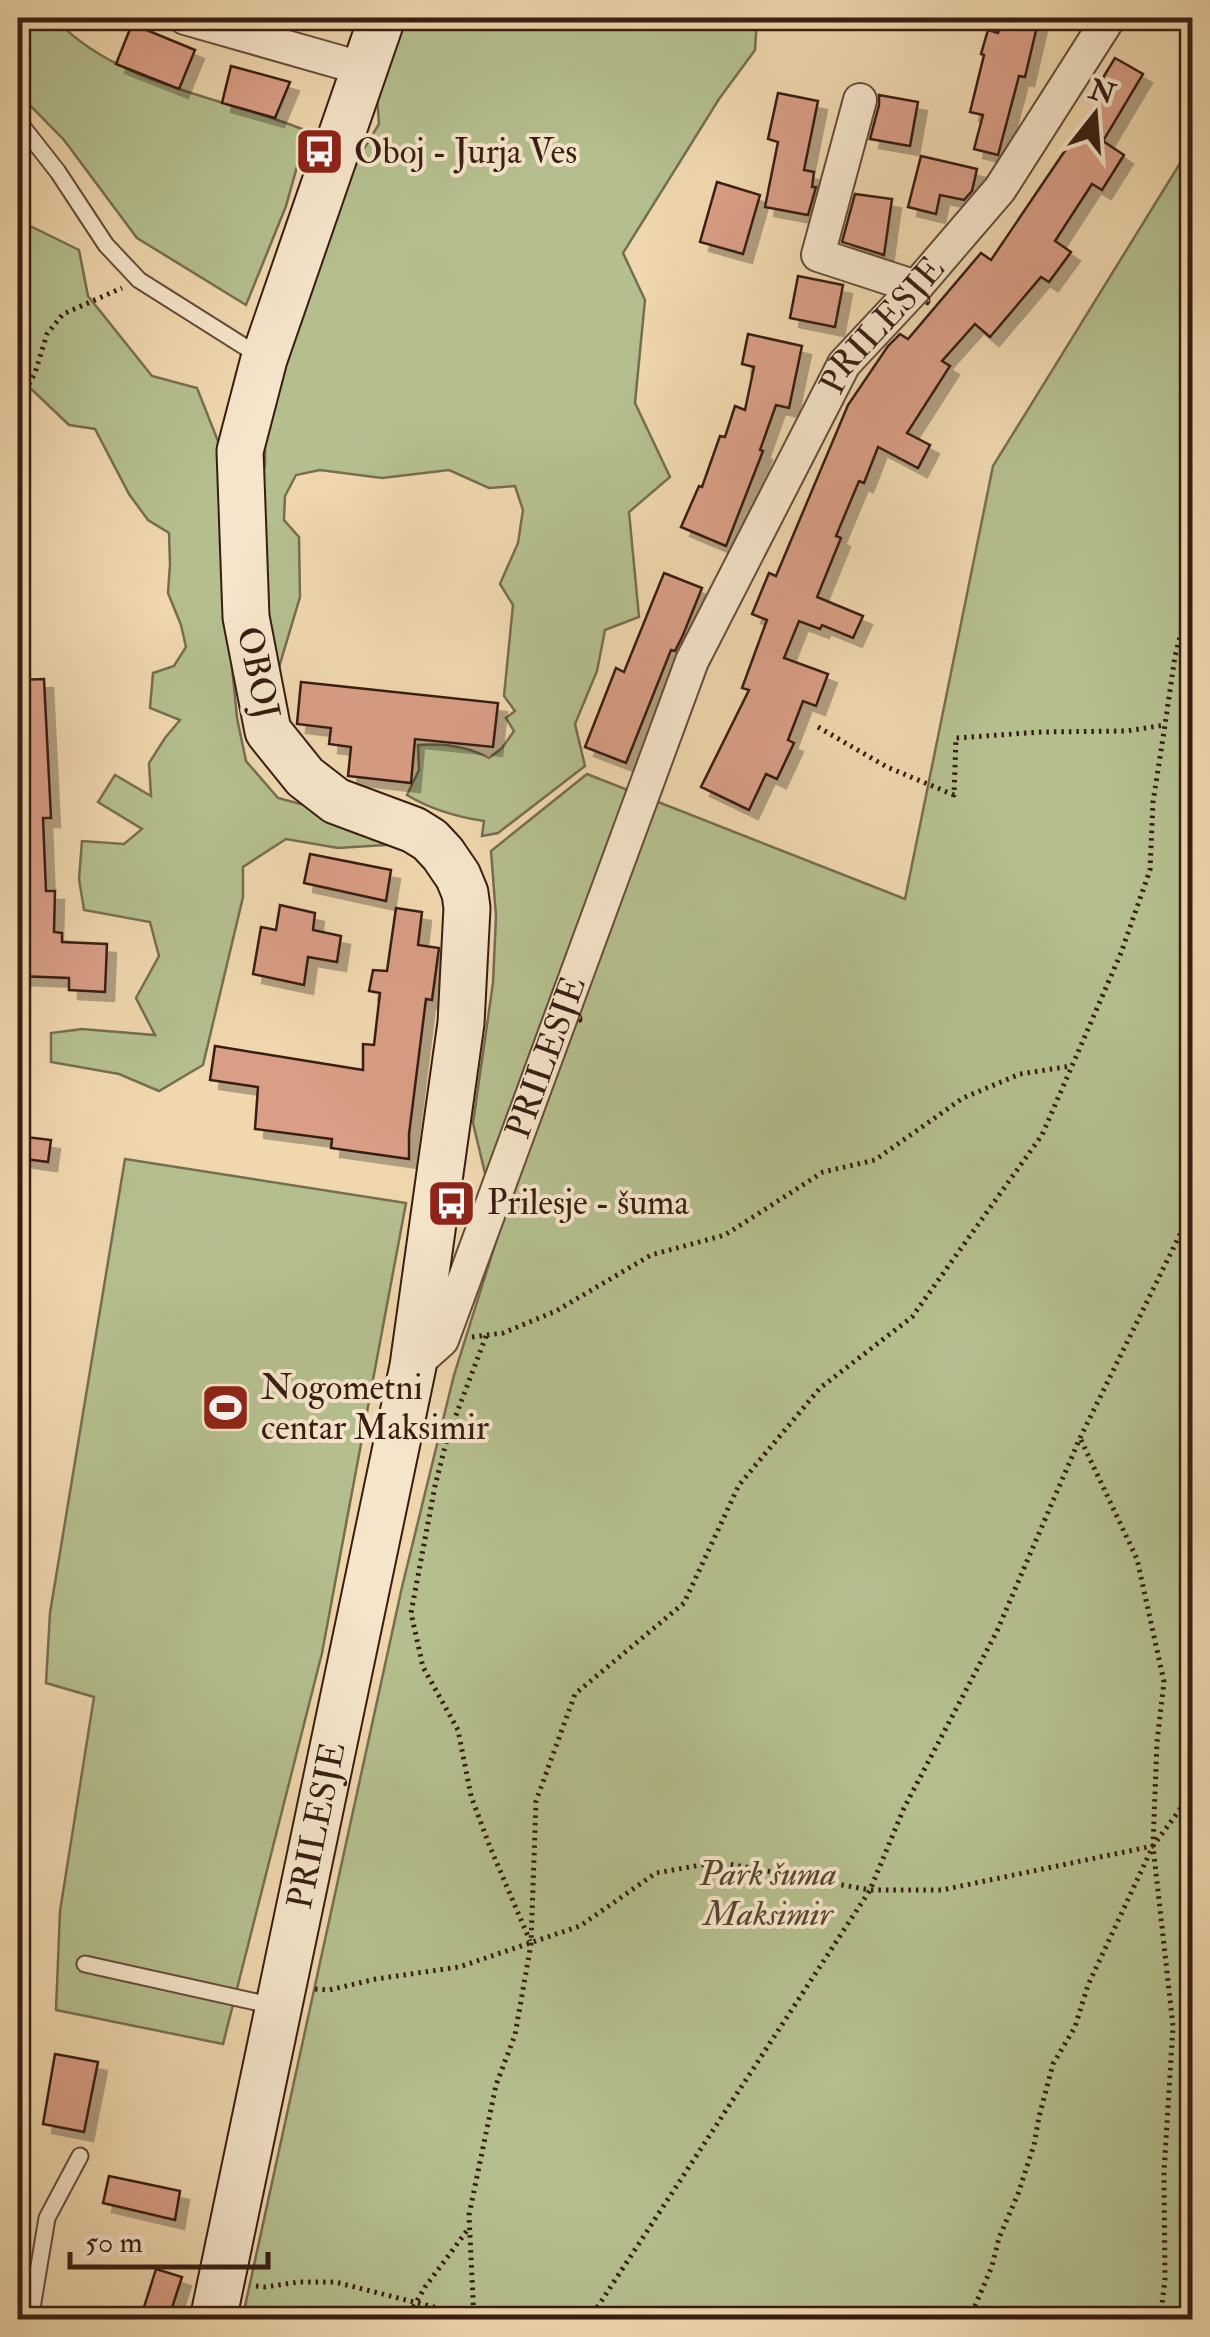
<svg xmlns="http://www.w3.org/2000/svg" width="1210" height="2337" viewBox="0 0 1210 2337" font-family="'IM FELL Double Pica',serif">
  <defs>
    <filter id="shadow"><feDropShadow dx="9" dy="9" stdDeviation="0" flood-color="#0004"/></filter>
  </defs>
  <rect width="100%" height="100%" fill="#f0d7ae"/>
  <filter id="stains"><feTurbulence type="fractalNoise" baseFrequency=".002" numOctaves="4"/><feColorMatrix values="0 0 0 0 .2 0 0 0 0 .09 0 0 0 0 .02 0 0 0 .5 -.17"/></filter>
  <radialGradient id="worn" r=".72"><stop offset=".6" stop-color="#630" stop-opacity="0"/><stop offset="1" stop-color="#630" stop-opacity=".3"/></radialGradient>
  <!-- green -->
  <g fill="#b5bf8e" stroke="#766e50" stroke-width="2.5">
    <path d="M18,18H54C119,87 223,96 307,131L286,206L246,305L137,238L64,140L18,93Z"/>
    <path d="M412,18H757L755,50L719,99L623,253L645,300L635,403L670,477L629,512L639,617L605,630L597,671L575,724L585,766L498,833L482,836L484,821C457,817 430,809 407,795L419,770L418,745C442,743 467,746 489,758L502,748L514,731L506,718L515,711L504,696L513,605L500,584L518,543L523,510L515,486L489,488L449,470L382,478L320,470L296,475L285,496L284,520L299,537L300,597L279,667L264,632L255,501L265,465V423L308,241L379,124L376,82L392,35Z"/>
    <polygon points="1192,144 1192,2319 242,2320 402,1587 454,1375 499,1232 473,1123 493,983 496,916 491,851 587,774 905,899 993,466"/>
    <polygon points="18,220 79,250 88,296 152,376 197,388 227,464 220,543 237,718 246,761 278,798 353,818 386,845 338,848 286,839 243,867 243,897 203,1065 159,1091 119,1074 51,1062 51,1033 82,1029 155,1035 136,998 159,956 150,922 84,910 79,879 82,841 124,844 142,829 98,802 115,775 151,796 149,763 165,738 180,720 150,708 153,673 174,666 186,647 181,625 168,593 170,564 169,533 148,520 129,494 95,429 69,425 26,384 28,362 18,355"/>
    <polygon points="125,1159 406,1203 322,1653 223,2044 56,2010 60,1911 94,1697 46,1683 50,1613"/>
  </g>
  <!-- building -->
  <g fill="#d99e85" stroke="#381d12" stroke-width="2.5" filter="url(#shadow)">
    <polygon points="1002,18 1039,18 1025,77 1019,76 998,155 974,149 983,115 970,112 984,55 981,54 988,30 998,33"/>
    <polygon points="132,24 195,50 179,89 116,64"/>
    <polygon points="1115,58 1143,74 1103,141 1124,155 1102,190 1092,184 1055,241 1071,252 1049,282 1041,277 990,337 975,324 942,361 950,366 907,433 930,445 918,468 878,447 864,483 859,481 836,536 841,538 817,597 863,616 853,638 822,625 820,629 799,621 784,658 828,674 816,706 803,701 788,740 794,743 777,779 766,774 749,810 701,787 749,690 742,688 767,620 752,614 769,573 776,576 848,405 888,346 900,334 908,339 981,253 991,260 1100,99 1093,94"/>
    <polygon points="231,66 290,82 275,118 222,103"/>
    <polygon points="778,93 818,101 804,170 814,172 812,187 816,187 808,215 765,207 778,142 768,139"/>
    <polygon points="879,95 918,102 910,146 870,139 879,105"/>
    <polygon points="921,156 977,169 972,191 964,200 940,195 936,214 908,207"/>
    <polygon points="717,182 760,195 743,254 700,242"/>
    <polygon points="855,194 892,199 884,255 842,242"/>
    <polygon points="798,276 843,285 835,327 790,318"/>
    <polygon points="748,334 802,346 789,408 776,405 760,450 763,451 726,546 681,527 699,486 702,487 720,436 725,437 735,406 745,410 754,367 742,364"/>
    <polygon points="664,573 702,588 683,635 675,651 671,650 626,763 585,747 616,668 624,672"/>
    <polygon points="44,679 51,818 43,818 46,891 55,891 54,932 62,933 62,942 107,944 105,992 69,990 69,978 18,976 18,680"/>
    <polygon points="301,682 498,703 493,747 415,739 411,783 348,776 351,747 329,744 331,728 297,724"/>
    <polygon points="310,854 391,870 386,901 304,883"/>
    <polygon points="280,905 315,913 313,930 341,936 337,962 308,957 304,985 253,974 261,927 276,930"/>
    <polygon points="396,908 422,912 418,945 439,948 432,1000 426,999 409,1134 409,1159 331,1148 332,1139 255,1129 258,1087 210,1080 215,1046 363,1070 363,1044 374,1045 380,993 369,991 373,970 387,971"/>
    <polygon points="18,1136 51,1140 48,1162 18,1158"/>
    <polygon points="55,2054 98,2062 84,2132 43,2124"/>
    <polygon points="109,2176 180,2191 175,2220 103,2203"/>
    <polygon points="156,2269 182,2277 168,2320 140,2320"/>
  </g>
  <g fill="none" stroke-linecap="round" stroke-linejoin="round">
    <defs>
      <g id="lane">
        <polyline points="18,121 58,172 106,245 139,280 261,357"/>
        <polyline points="85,1964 274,2006"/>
        <polyline points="30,2320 47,2218 80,2156"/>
      </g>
      <g id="street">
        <polyline points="185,18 364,69"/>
        <polyline points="860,100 818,255 916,287"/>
        <path id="s1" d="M413,1366L442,1340L692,661L844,364L916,287L1000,189L1109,18"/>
      </g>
      <g id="secondary">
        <path id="s2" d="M213,2320L413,1366L461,1023L467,908L465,893L458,876L443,854L430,840L414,830L336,801L305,777L268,731L246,617L240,451L264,359L382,18"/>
      </g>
    </defs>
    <!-- lane casing -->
    <use href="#lane" stroke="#664c39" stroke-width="19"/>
    <!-- street casing -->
    <use href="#street" stroke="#664c39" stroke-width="36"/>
    <!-- secondary casing -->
    <use href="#secondary" stroke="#381d12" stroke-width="49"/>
    <!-- path -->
    <g stroke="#381d12" stroke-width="5" stroke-dasharray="2.5 5" stroke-linecap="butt">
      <polyline points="18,404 35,373 47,334 63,314 122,288"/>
      <polyline points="818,727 887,767 954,795 956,738 1042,732 1126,731 1165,725"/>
      <polyline points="486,1336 447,1439 435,1486 411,1613 423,1667 458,1730 471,1796 490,1847 530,1941"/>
      <polyline points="472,1337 503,1333 556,1311 651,1255 725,1235 823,1172 875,1160 963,1098 1020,1074 1071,1066"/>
      <polyline points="1081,1440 1137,1559 1164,1682 1157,1742 1153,1846 1173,2026 1164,2172 1165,2280 1160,2320"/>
      <polyline points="315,1989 329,1990 376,1979 459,1967 580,1926 656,1873 718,1862 870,1890 942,1890 1153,1846"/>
      <polyline points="256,2286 265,2287 299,2282 335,2282 473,2317"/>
      <polyline points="406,2320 425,2287 469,2228"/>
      <polyline points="474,2320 469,2215 496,2085 515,2035 531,1944 536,1801 575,1694 684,1603 739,1485 820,1388 912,1317 1042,1135 1121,953 1150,870 1153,802 1165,725 1175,656 1192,590"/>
      <polyline points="589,2320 870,1890 904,1808 997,1631 1080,1438 1192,1210"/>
      <polyline points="969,2320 992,2266 999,2238 1018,2194 1034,2145 1039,2117 1053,2064 1075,2027 1088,1985 1153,1846 1192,1793"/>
    </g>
    <!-- lane -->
    <use href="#lane" stroke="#f5e5ca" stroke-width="15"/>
    <!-- street -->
    <use href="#street" stroke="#f5e5ca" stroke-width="32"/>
    <!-- secondary -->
    <use href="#secondary" stroke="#f5e5ca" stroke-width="45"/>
  </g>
  <!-- icons -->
  <defs>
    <symbol id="bus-square" viewBox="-11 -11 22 22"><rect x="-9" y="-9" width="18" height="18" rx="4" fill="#8f2418" stroke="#f5e5ca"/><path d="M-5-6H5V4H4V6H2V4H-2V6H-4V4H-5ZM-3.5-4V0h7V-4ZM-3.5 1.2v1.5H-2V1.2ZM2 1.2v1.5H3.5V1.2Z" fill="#fff"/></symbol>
    <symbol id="stadium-square" viewBox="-11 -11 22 22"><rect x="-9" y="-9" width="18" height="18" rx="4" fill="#8f2418" stroke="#f5e5ca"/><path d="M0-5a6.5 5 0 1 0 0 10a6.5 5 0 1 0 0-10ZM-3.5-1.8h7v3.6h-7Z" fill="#fff"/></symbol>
  </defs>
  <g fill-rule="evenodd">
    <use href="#bus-square" x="292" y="124" width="55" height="55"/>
    <use href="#bus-square" x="424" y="1176" width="55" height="55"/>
    <use href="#stadium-square" x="198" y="1380" width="55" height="55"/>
  </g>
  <g text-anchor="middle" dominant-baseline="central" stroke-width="8" stroke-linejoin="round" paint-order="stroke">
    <!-- poi labels -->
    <g font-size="35" fill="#381d12" stroke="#f5e5ca" text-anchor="start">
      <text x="354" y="152">Oboj - Jurja Ves</text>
      <text x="487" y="1203">Prilesje - šuma</text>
      <text x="261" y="1388">Nogometni<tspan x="261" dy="40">centar Maksimir</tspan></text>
    </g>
    <!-- street labels -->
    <g font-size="35" fill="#381d12" stroke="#f5e5ca">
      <text stroke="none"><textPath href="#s1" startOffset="1150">PRILESJE</textPath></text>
      <text transform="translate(258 673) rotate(78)">OBOJ</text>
      <text stroke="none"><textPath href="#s1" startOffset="340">PRILESJE</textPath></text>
      <text stroke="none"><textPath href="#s2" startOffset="505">PRILESJE</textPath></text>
    </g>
    <!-- park labels -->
    <g font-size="35" font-style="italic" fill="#574631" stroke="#f5e5ca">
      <text x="768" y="1874">Park šuma<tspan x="768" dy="40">Maksimir</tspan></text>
    </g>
  </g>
  <!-- margin -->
  <rect width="1210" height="2337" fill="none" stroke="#f0d7ae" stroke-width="60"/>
  <rect x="20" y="20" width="1170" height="2297" fill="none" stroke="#381d12" stroke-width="5"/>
  <rect x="30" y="30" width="1150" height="2277" fill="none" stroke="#381d12" stroke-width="2.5"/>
  <!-- north arrow -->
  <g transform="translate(1095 115) rotate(17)" stroke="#f5e5ca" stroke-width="8" paint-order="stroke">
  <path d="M0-8L18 38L0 25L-18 38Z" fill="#381d12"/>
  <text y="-15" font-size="28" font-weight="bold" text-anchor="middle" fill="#381d12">N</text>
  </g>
  <!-- scale -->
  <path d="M70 2252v15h198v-15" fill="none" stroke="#381d12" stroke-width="5"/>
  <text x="85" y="2252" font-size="30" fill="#381d12" stroke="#f5e5ca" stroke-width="8" paint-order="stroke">50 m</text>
  <rect width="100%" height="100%" filter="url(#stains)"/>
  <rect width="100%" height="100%" fill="url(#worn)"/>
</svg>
